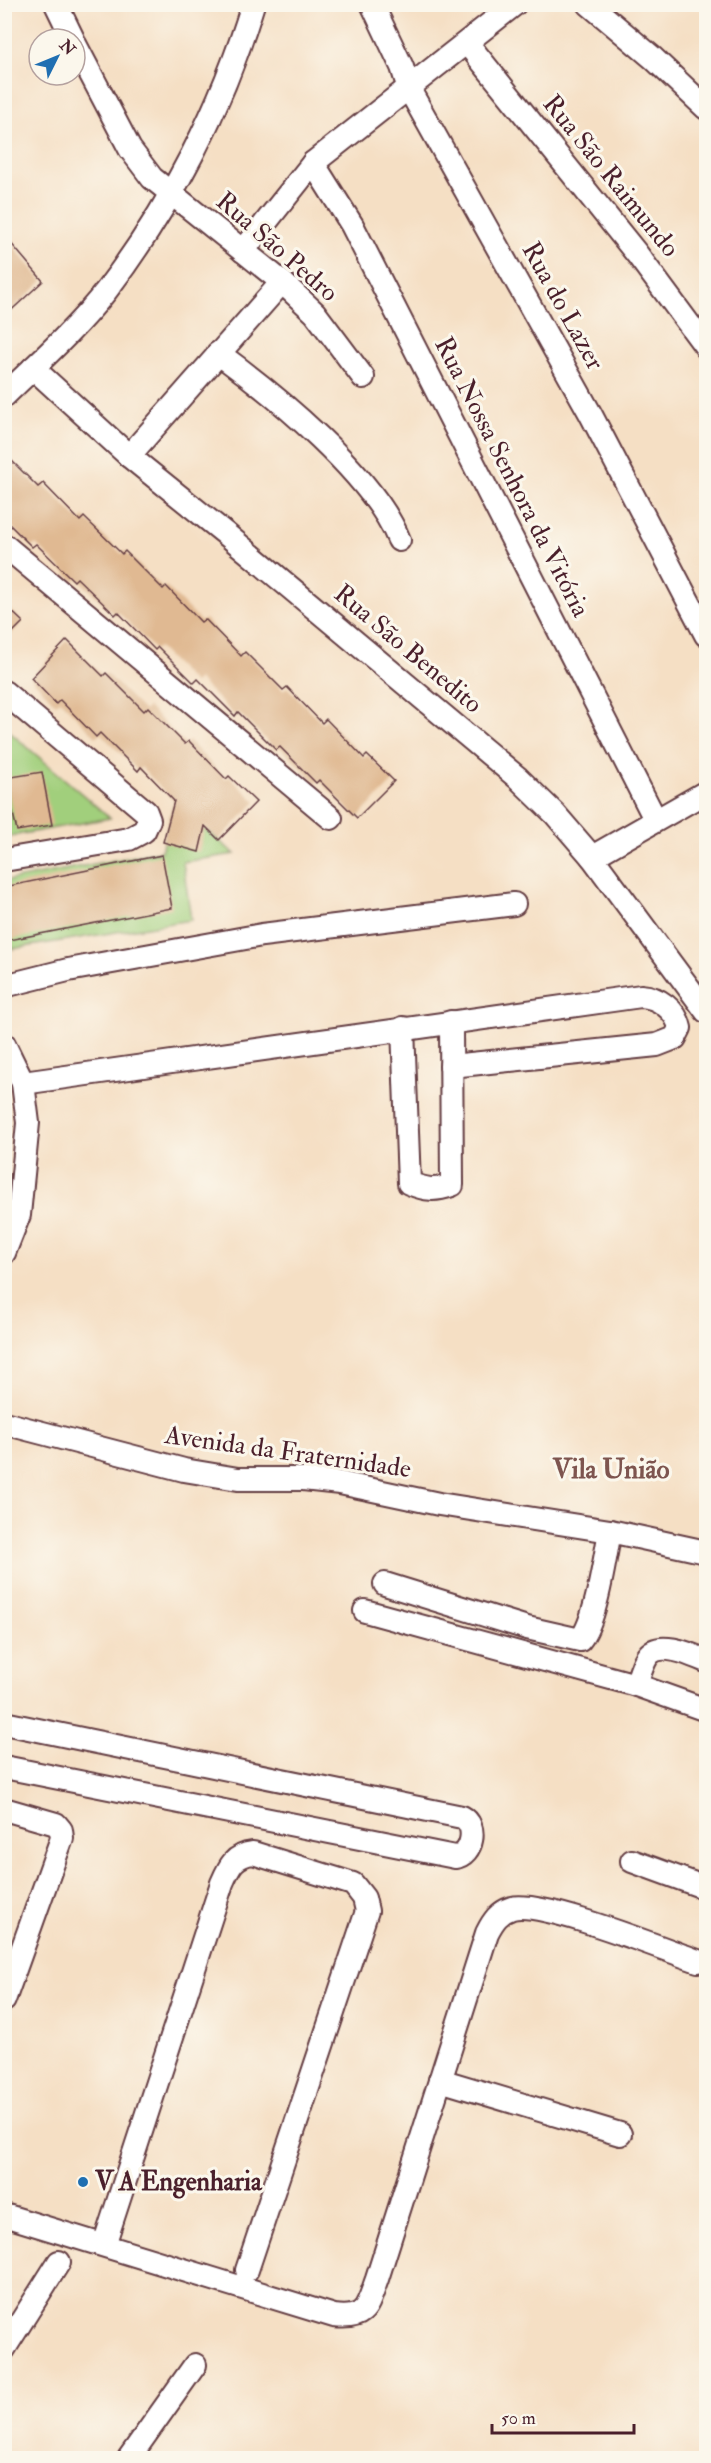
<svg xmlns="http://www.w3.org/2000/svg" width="711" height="2463" viewBox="0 0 711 2463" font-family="'IM FELL Double Pica',serif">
  <rect width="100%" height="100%" fill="#fbf7ec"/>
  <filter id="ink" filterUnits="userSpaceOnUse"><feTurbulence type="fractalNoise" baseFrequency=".0167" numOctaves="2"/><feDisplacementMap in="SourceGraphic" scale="12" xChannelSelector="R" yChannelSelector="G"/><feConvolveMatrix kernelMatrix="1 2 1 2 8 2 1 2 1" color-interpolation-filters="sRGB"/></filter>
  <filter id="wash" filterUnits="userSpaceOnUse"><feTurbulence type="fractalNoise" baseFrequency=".008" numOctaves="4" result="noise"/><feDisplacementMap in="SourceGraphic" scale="24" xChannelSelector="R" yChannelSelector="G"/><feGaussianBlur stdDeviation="1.35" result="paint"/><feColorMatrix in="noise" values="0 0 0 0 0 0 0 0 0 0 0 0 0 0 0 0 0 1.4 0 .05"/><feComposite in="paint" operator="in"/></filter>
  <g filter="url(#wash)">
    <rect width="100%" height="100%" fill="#f5dfc4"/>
    <!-- green -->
    <g fill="#a1cf7c" stroke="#767754" stroke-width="1.5">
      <polygon points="5,728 110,818 5,837"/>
      <polygon points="174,803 235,854 183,862 191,920 5,950 5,881 161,851"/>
    </g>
    <g id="blocks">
      <!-- building -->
      <g fill="#e0b992">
        <polygon points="4,235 43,281 4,317"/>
        <polygon points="4,453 38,487 43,483 80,521 84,517 122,554 125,551 163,589 166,586 201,622 205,619 241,656 245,652 283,690 287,687 322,723 326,719 364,758 367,755 394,781 357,818 319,780 316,783 280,747 276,750 238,712 235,716 198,679 194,683 158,647 155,650 118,612 115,615 77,578 74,581 36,544 32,547 9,524 4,524"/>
        <polygon points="4,604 23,622 4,641"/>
        <polygon points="67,640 103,676 106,673 144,711 148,707 185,744 189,741 226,779 229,776 256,802 219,840 205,826 199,852 163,842 174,801 141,767 138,771 100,733 96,737 60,700 56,704 31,678"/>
        <polygon points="42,772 52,825 17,831 5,778"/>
        <polygon points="162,855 172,908 4,941 4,887"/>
      </g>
    </g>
  </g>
  <g filter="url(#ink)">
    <use href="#blocks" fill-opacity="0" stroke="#643c42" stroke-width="1.5"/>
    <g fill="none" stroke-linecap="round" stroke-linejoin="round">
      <defs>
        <g id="minor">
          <polyline points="56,4 73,39"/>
          <polyline points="372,4 402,67 409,89 590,413 706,635"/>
          <polyline points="589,4 653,58 706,108"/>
          <polyline points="467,43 637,254 706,347"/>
          <polyline points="75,44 130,149 152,178 282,282 315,313 363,377"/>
          <polyline points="313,163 352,225 655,819"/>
          <polyline points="243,251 313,163 515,4"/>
          <path d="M218,353C274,394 373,475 399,540"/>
          <polyline points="33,368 129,456 226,534 518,778 555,814 592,857 706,1011"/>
          <path d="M4,396C39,362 76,329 106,291C171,206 222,107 253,4"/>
          <polyline points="129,456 282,282"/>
          <polyline points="4,545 331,818"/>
          <polyline points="4,692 146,812 149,820 144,831 129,839 4,860"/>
          <polyline points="592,857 706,792"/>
          <polyline points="4,986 68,970 262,935 514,904"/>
          <path d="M403,1028L409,1183C426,1190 435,1191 452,1185L451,1022"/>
          <polyline points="4,1044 23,1083 28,1123 19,1215 4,1253"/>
          <path d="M23,1083L641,996C659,997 676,1010 680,1028L675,1038L657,1045L451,1066"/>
          <polyline points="4,1423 184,1470 238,1479 303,1479 340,1483 439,1504 610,1531 706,1552"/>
          <path d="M385,1584L527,1628L580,1640C596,1622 605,1557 610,1531"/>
          <polyline points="365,1611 636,1685 706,1710"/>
          <path d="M636,1685C639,1676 642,1665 647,1657C658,1639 692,1655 706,1661"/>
          <path d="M4,1723L462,1817C478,1825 473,1855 455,1857L4,1767"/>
          <polyline points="4,1809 56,1824 61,1830 62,1838 4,2000"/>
          <polyline points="632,1861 706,1888"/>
          <polyline points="440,2080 620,2134"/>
          <path d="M4,2215L334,2316C367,2320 367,2306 377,2279L487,1933C493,1921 499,1912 512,1908C542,1900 663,1949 698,1961"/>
          <path d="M104,2245L222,1883C229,1867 234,1855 253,1853L353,1884L364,1898L367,1911L247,2270"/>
          <polyline points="4,2349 59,2262"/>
          <polyline points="129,2458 195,2365"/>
        </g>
      </defs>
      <!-- minor casing -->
      <use href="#minor" stroke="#643c42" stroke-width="26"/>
      <!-- minor -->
      <use href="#minor" stroke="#fff" stroke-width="22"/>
    </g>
  </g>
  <!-- markers -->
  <circle fill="#1f6fb2" stroke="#fbf7ec" stroke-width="2" cx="83" cy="2182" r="6"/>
  <g text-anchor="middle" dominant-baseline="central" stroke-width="6" stroke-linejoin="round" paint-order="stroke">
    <!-- street labels -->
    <g font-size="26" fill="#4a1f2b" stroke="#fbf7ec">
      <text transform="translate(611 176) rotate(51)">Rua São Raimundo</text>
      <text transform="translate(277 247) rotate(41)">Rua São Pedro</text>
      <text transform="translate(563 306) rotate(61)">Rua do Lazer</text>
      <text transform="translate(512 477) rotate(63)">Rua Nossa Senhora da Vitória</text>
      <text transform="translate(408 649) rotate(40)">Rua São Benedito</text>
      <text transform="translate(288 1452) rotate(8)">Avenida da Fraternidade</text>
    </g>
    <!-- poi labels -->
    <g font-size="26" font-weight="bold" fill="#4a1f2b" stroke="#fbf7ec" text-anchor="start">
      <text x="95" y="2182">V A Engenharia</text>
    </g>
    <!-- neighbourhood labels -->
    <g font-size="27" font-weight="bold" fill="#7e554f" stroke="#fbf7ec">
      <text x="611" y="1469">Vila União</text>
    </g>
  </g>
  <!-- margin -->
  <rect width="711" height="2463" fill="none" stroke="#fbf7ec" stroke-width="24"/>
  <!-- north arrow -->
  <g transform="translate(57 57) rotate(47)"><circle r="28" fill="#fbf7ec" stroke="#b4a19f" stroke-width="1.5"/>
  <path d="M0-4.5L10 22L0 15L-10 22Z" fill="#1f6fb2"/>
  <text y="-9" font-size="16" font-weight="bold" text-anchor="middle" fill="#4a1f2b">N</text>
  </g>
  <!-- scale -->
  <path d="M492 2424v9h142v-9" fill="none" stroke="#4a1f2b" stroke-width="3"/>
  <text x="501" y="2424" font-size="18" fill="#4a1f2b" stroke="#fbf7ec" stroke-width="4.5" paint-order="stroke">50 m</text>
</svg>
